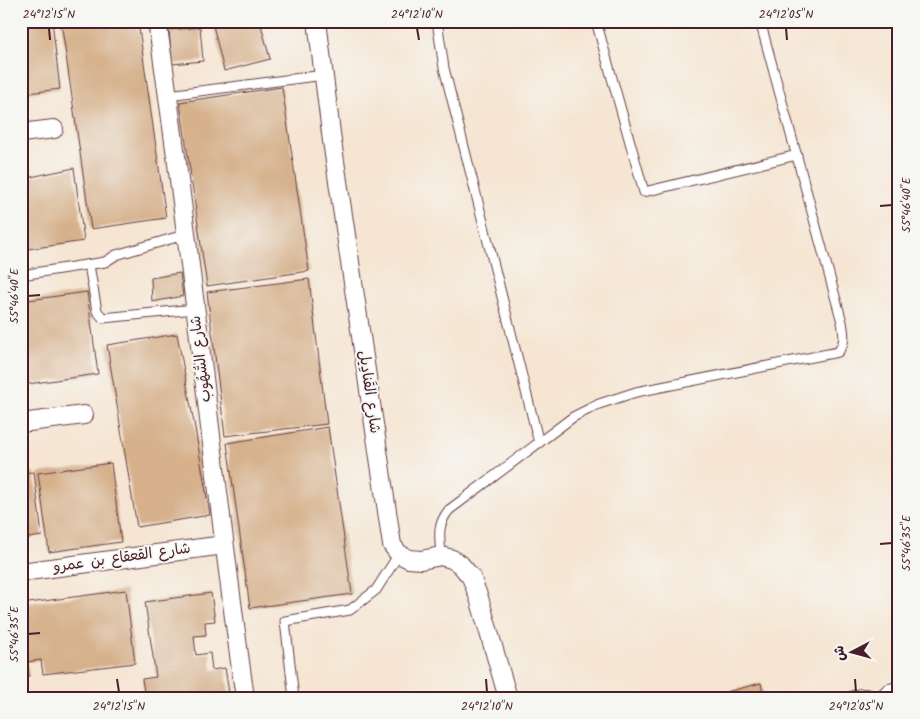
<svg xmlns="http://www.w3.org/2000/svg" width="920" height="719" viewBox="0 0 920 719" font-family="Kalam,'Playpen Sans Arabic',sans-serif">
  <rect width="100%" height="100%" fill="#f6f6f2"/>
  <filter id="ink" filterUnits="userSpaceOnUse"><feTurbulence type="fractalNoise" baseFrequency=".02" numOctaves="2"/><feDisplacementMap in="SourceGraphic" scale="10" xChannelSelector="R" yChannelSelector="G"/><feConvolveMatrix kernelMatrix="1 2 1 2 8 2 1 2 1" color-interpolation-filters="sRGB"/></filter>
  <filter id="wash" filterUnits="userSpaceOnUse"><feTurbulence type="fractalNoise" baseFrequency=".0096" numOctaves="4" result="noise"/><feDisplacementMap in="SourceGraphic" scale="20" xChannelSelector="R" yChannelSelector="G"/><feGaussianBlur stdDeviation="1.12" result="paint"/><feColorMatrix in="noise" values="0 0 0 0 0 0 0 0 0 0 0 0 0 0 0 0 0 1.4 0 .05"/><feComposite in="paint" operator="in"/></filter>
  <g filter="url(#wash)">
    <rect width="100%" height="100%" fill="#f5e5d2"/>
    <g id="blocks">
      <!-- building -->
      <g fill="#d6b18c">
        <polygon points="21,21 52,21 60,89 21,94"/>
        <polygon points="61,21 138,21 166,218 91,229"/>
        <polygon points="212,21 260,21 270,59 224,71"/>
        <polygon points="200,27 203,61 172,64 169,30"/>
        <polygon points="282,87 309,271 207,286 180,102"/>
        <polygon points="74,168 84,241 21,250 21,179"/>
        <polygon points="180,273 183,296 152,302 151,278"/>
        <polygon points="309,279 327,424 225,436 207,292"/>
        <polygon points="87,292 98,374 21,385 21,301"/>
        <polygon points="177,334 195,428 210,515 137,527 107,345"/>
        <polygon points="328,427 352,594 250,608 227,443"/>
        <polygon points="111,463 121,542 49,552 38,473"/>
        <polygon points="34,472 42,536 21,539 21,473"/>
        <polygon points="126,590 135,663 43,674 41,660 27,662 29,676 21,677 21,604"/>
        <polygon points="211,593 215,621 205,622 206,635 194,636 196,655 210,653 212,670 225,668 229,693 196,698 145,698 142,679 156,677 145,602"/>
        <polygon points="761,683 764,698 708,698 708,697"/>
      </g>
    </g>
  </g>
  <g filter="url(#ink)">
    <use href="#blocks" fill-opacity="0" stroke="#643d44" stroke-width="1"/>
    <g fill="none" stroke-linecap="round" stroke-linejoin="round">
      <defs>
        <g id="lane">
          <polyline points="437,21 444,68 539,443"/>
          <polyline points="596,21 644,192 797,155"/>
          <polyline points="168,95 324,75"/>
          <polyline points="89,265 97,311 103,318 195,309"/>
          <polyline points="21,275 105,262 116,255 187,234"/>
          <path d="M441,556C440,537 436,526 449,510L573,417L599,404L636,392L838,352C846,342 844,334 842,322L760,21"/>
          <polyline points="294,698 285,621 350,610 376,590 399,554"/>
          <path d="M848,698C857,693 868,691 876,698"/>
          <polyline points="880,698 881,695 887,689 899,686"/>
        </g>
        <g id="street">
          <path d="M157,21C191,246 213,473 245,698"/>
          <polyline points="317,21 332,141 392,545 399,554 409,559 421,560 441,556 452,559 460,564 471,577 479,598 508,698"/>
          <polyline points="21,133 54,129"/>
          <polyline points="21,423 84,415"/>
          <polyline points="21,572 224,545"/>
        </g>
      </defs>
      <!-- lane casing -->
      <use href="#lane" stroke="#643d44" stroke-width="11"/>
      <!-- street casing -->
      <use href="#street" stroke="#643d44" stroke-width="20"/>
      <!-- lane -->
      <use href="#lane" stroke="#fff" stroke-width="9"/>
      <!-- street -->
      <use href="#street" stroke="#fff" stroke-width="18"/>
    </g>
  </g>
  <!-- ticks -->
  <path fill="none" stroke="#4a1f2b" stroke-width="2" d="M49,28L50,40M417,28L419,40M786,28L787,40M880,206L892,205M28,296L40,295M880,544L892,543M28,634L40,633M117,679L119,692M486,679L487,692M855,679L856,692"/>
  <g text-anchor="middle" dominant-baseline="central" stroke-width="4" stroke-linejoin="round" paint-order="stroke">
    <!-- street labels -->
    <g font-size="15" fill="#4a1f2b" stroke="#f6f6f2">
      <text transform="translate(201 359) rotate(-97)">شارع السُّهُوب</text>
      <text transform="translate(369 392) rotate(82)">شارع القَنادِيل</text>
      <text transform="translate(122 558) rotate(-8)">شارع القعقاع بن عمرو</text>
    </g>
  </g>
  <!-- margin -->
  <rect width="920" height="719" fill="none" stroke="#f6f6f2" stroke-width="55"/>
  <!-- north arrow -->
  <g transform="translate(852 652) rotate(264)" stroke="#f6f6f2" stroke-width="4" paint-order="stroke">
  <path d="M0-4L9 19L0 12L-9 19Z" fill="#4a1f2b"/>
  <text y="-8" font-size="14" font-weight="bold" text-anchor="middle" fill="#4a1f2b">ش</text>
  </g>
  <rect x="28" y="28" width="864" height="664" fill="none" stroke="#4a1f2b" stroke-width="2"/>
  <g font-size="12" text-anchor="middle" fill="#4a1f2b">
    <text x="49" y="18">24°12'15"N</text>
    <text x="417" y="18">24°12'10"N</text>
    <text x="786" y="18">24°12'05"N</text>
    <text transform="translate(906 205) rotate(-90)" y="4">55°46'40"E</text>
    <text transform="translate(14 296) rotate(-90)" y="4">55°46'40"E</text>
    <text transform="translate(906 543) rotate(-90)" y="4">55°46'35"E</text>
    <text transform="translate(14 634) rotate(-90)" y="4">55°46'35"E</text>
    <text x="119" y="710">24°12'15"N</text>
    <text x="487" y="710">24°12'10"N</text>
    <text x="856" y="710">24°12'05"N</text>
  </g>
</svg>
